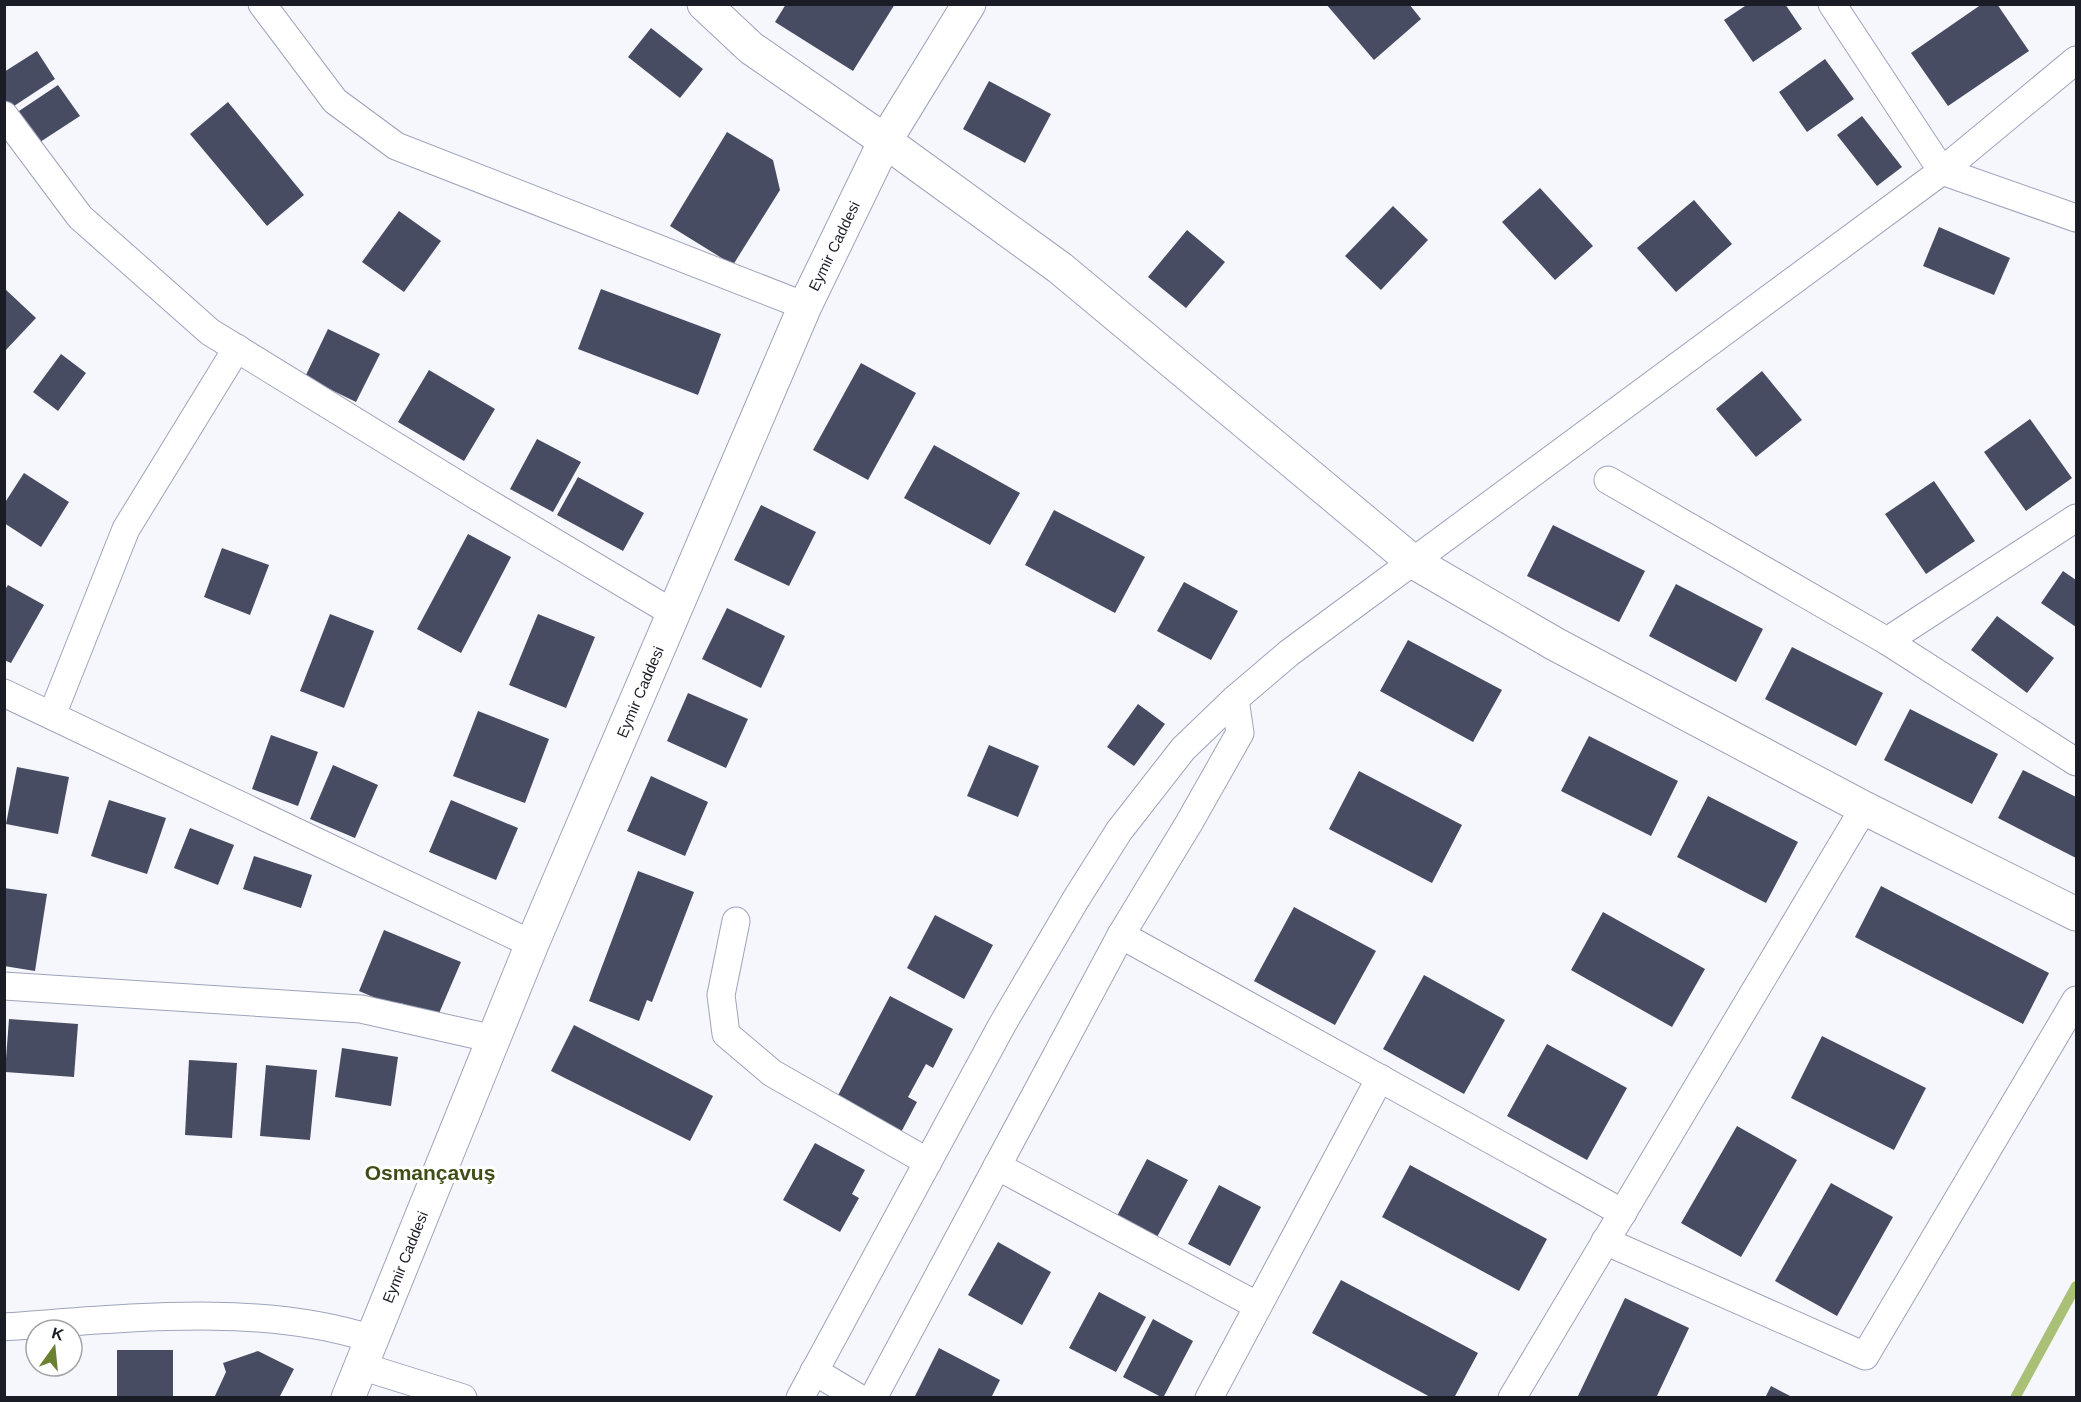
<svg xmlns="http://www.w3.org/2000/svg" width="2081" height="1402" viewBox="0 0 2081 1402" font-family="Helvetica,sans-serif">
  <rect width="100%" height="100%" fill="#f6f7fd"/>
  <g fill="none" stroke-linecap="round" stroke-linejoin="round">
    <!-- stream -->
    <polyline stroke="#aac077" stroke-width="10" points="2015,1398 2076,1286"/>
  </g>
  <!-- building -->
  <g fill="#484c62">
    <polygon points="786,4 895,4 853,71 775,22"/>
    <polygon points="1326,4 1409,4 1421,19 1374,60"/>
    <polygon points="1748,4 1785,4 1802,29 1753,62 1724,20"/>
    <polygon points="1982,4 1997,4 2029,51 1948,106 1911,53"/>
    <polygon points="651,28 703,69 680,98 628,57"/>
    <polygon points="37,51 55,79 11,108 4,98 4,72"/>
    <polygon points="1825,59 1854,99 1807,132 1779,92"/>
    <polygon points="989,81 1051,114 1025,163 963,129"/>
    <polygon points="58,85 80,116 37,144 16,113"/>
    <polygon points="228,102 304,195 267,226 190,134"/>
    <polygon points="1862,116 1902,167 1877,186 1837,135"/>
    <polygon points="727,132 773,160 780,190 733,265 670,226"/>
    <polygon points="1540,188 1593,246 1555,280 1502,222"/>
    <polygon points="1694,200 1732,244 1676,292 1637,248"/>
    <polygon points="1393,206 1428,240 1381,290 1345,256"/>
    <polygon points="399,211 441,241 404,292 362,262"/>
    <polygon points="1939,227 2010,258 1994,295 1923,266"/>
    <polygon points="1187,230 1225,262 1186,308 1148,277"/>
    <polygon points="4,288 36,318 4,352"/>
    <polygon points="601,289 721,334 698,395 578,349"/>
    <polygon points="328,329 380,354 356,402 305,377"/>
    <polygon points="61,354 86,373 58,411 33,392"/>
    <polygon points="861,363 916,393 868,480 813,450"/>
    <polygon points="429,370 495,409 464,461 398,422"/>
    <polygon points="1762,371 1802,420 1756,457 1716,409"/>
    <polygon points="2030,419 2072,478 2026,511 1984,452"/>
    <polygon points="537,439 581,462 553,512 510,489"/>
    <polygon points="934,445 1020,493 990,545 904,498"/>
    <polygon points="24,473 69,502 41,547 4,523 4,504"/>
    <polygon points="578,477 644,513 623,551 557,515"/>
    <polygon points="1934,481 1975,541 1926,574 1885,514"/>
    <polygon points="761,505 816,532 789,586 734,560"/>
    <polygon points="1054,510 1145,557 1115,613 1025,565"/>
    <polygon points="1553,525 1645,571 1619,622 1527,576"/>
    <polygon points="468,534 511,557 461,653 417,629"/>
    <polygon points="222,548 269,565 250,615 204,597"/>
    <polygon points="2063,571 2076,580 2076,627 2041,603"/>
    <polygon points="1184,582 1238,611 1211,660 1157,631"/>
    <polygon points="1676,584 1763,629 1736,682 1649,636"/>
    <polygon points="8,585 44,605 11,663 4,660 4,591"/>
    <polygon points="727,608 785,636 761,688 702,659"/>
    <polygon points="330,614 374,631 344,708 300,691"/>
    <polygon points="538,614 595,637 566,708 509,685"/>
    <polygon points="1997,616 2054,658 2027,693 1971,650"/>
    <polygon points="1408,640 1502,690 1473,742 1380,691"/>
    <polygon points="1792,647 1883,693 1856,746 1765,699"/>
    <polygon points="688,693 748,719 726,768 667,741"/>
    <polygon points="1138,704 1165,724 1134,766 1107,747"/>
    <polygon points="1910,709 1998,754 1972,804 1884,760"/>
    <polygon points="478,711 549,739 525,803 453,776"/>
    <polygon points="271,735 318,752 298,806 252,789"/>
    <polygon points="1589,736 1678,781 1651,836 1561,791"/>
    <polygon points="989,745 1039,766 1018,817 967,796"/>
    <polygon points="333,765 378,785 355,838 310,819"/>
    <polygon points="17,767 69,777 58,834 6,824"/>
    <polygon points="2023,770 2076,797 2076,858 1998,818"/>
    <polygon points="1359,771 1462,825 1432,883 1329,829"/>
    <polygon points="651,776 708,802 685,856 627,831"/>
    <polygon points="1708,796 1798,842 1766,903 1677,857"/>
    <polygon points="109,800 166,818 147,874 91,856"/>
    <polygon points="451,800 518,828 496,880 429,852"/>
    <polygon points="190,828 234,845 218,885 174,868"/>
    <polygon points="254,856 312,875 301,908 243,889"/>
    <polygon points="638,871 694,892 652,1002 647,1000 639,1021 589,1001"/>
    <polygon points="1881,886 2049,973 2023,1024 1855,937"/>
    <polygon points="4,888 47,894 35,971 4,966"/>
    <polygon points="1294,907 1376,951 1335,1025 1254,981"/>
    <polygon points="1603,912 1705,969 1672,1027 1571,970"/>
    <polygon points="935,915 993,945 964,999 907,968"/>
    <polygon points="384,930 461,962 437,1018 401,1003 399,1008 359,991"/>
    <polygon points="1424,975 1505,1020 1464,1094 1383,1049"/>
    <polygon points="890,996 953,1029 933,1068 926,1064 908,1097 917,1102 897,1140 833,1105"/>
    <polygon points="9,1019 78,1024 74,1077 5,1072"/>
    <polygon points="574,1025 713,1096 690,1141 551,1071"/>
    <polygon points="1822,1036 1926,1088 1894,1150 1791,1098"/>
    <polygon points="1547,1044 1627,1088 1587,1160 1507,1116"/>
    <polygon points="342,1048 398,1057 391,1106 335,1097"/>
    <polygon points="189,1060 237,1063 232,1138 185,1135"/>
    <polygon points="266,1065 317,1070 310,1140 260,1136"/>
    <polygon points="1737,1126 1797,1160 1741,1257 1681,1223"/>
    <polygon points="815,1143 865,1170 852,1194 859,1198 840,1232 783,1200"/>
    <polygon points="1147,1159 1188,1180 1156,1239 1116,1218"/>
    <polygon points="1410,1165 1547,1239 1519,1291 1382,1217"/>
    <polygon points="1831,1183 1893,1217 1837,1316 1775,1281"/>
    <polygon points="1219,1185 1261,1207 1230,1266 1188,1244"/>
    <polygon points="998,1242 1051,1272 1022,1325 968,1295"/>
    <polygon points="1341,1280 1478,1353 1454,1398 1432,1398 1312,1333"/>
    <polygon points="1099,1292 1146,1317 1116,1372 1069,1348"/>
    <polygon points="1625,1298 1689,1328 1656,1398 1577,1398"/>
    <polygon points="1153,1319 1193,1341 1163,1398 1123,1377"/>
    <polygon points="939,1348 1000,1380 991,1398 914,1398"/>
    <rect x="117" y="1350" width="56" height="48"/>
    <polygon points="258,1351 294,1369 279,1398 214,1398 226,1372 223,1363"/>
    <polygon points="1771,1386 1794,1398 1765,1398"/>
  </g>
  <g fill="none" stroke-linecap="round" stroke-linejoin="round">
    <defs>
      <g id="minor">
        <polyline points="262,4 335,101 396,146 805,306"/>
        <polyline points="1832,4 1942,171 2076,218"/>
        <polyline points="4,115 80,217 210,332 475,495 673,613"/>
        <polyline points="1608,480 1887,641 2076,762"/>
        <polyline points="1887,641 2076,518"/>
        <polyline points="4,693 532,944"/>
        <polyline points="52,715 126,529 237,348"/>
        <polyline points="736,921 721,995 726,1034 772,1073 928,1162"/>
        <polyline points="1121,935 1623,1213"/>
        <polyline points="4,986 361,1009 494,1039"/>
        <polyline points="997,1166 1258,1306"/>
        <polyline points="1605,1241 1865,1356 2076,1000"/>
        <path d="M4,1327C122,1319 258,1302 372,1339"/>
        <polyline points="361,1366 463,1398"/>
        <polyline points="814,1371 859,1398"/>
        <polyline points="800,1398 1002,1025 1076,899 1119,831 1183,749 1235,699 1289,653 1942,171 2076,60"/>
        <polyline points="873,1398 1121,935 1189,823 1240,733 1235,699"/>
        <polyline points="1209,1398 1380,1078"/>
        <polyline points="1512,1398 1864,808"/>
      </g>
      <polyline id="tertiary" points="704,4 751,48 885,141 1060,268 1412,561 1555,644 1864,808 2076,914"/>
      <polyline id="secondary" points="348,1398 532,944 805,306 885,141 969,4"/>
    </defs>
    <!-- minor casing -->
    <use href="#minor" stroke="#9ea3bc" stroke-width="29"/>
    <!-- tertiary casing -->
    <use href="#tertiary" stroke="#9ea3bc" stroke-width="35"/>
    <!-- secondary casing -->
    <use href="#secondary" stroke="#9ea3bc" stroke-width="35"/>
    <!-- minor -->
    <use href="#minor" stroke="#fff" stroke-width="27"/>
    <!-- tertiary -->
    <use href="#tertiary" stroke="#fff" stroke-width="33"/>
    <!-- secondary -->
    <use href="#secondary" stroke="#fff" stroke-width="33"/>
  </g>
  <g text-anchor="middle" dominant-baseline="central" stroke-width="6" stroke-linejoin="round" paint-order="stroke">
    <!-- street labels -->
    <g font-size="15" fill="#1b1d26" stroke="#fff">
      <text transform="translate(834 246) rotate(-64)">Eymir Caddesi</text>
      <text transform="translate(640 692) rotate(-67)">Eymir Caddesi</text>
      <text transform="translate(405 1257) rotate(-68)">Eymir Caddesi</text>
    </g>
    <!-- district labels -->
    <g font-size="21" font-weight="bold" fill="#3f4e17" stroke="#fff">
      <text x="430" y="1172">Osmançavuş</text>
    </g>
  </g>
  <!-- border -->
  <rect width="2081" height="1402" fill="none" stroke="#1b1d26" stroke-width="12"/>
  <!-- north arrow -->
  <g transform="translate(54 1348) rotate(15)"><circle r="28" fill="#ffffff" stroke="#a4a5a8" stroke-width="1.5"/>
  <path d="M0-4.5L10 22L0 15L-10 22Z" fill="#6b8031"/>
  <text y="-9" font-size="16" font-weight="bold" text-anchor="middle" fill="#1b1d26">K</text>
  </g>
</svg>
